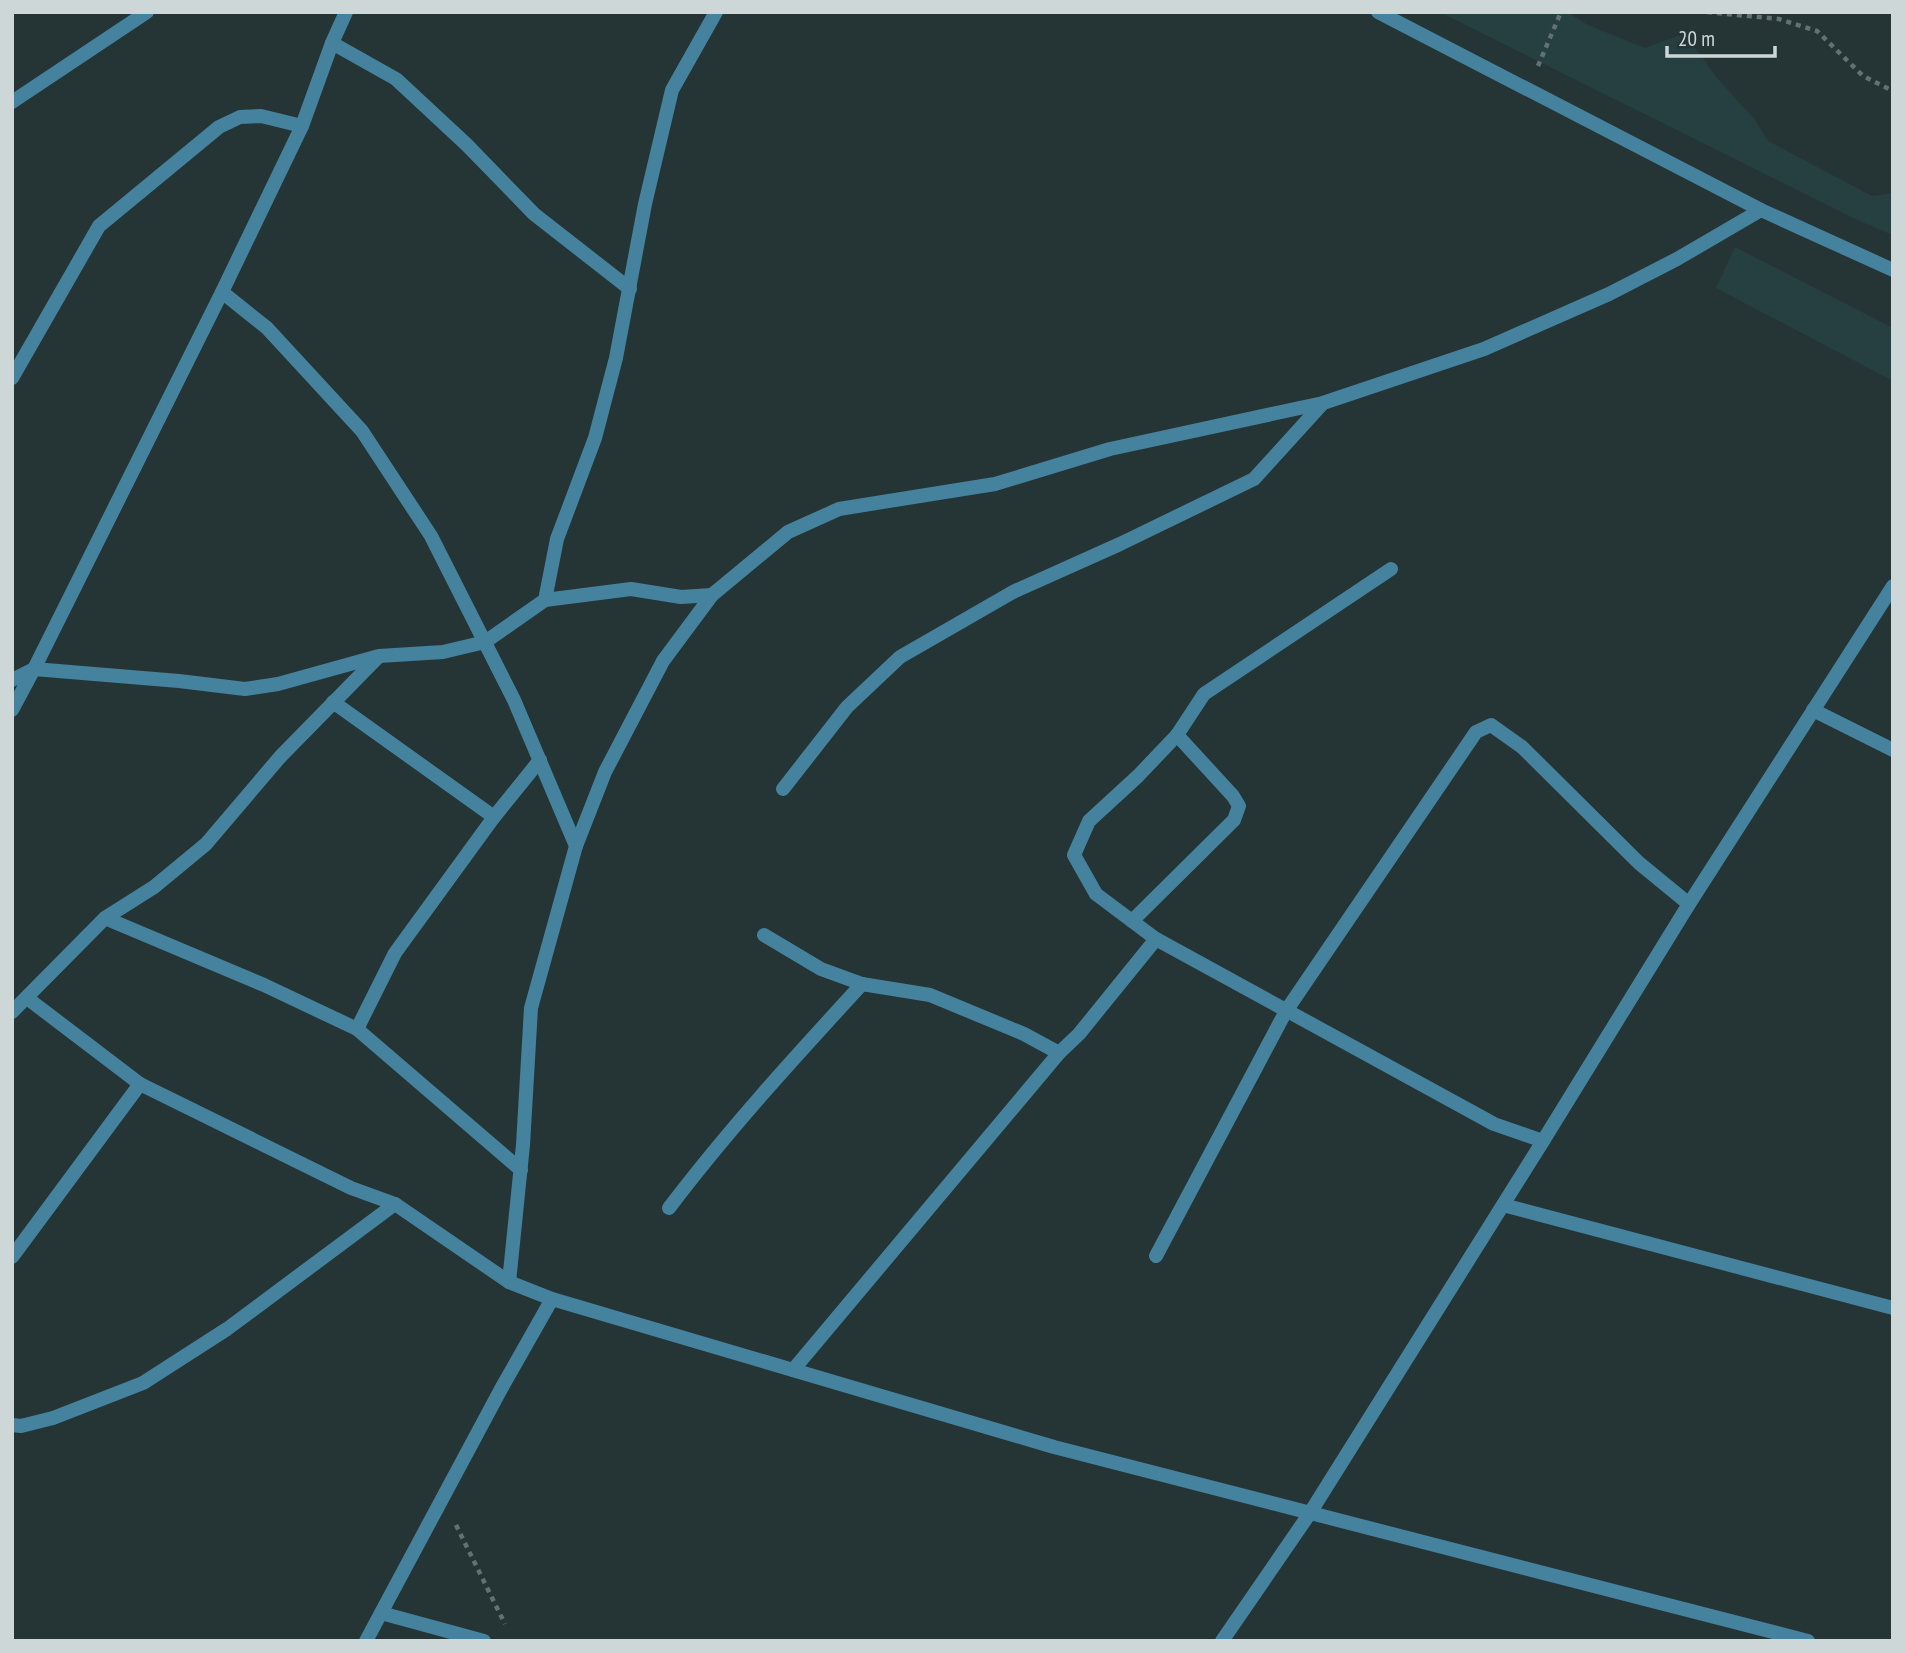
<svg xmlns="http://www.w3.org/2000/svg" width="1905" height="1653" viewBox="0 0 1905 1653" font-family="'PT Sans Narrow',sans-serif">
  <rect width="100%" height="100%" fill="#253536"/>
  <!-- built -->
  <g fill="#263f41">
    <polygon points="1440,12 1567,12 1588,25 1645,48 1685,33 1717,78 1755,120 1768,141 1872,196 1893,193 1893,235 1855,219"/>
    <polygon points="1735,247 1893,328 1893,381 1716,288"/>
  </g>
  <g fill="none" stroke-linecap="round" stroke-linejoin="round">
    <!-- path -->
    <g stroke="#637172" stroke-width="4.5" stroke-dasharray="5 5" stroke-linecap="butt">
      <polyline points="1707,12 1779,19 1817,31 1863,76 1893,91"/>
      <polyline points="1538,66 1561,12"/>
      <polyline points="456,1525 505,1624"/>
    </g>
    <!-- lane -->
    <g stroke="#45829e" stroke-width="14">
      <polyline points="1391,569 1204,694 1177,735 1138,776 1089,821 1074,855 1096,894 1156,939 1494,1124 1543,1141"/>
      <polyline points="1132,921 1234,820 1239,806 1233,796 1177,735"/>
      <polyline points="764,935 821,969 862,984 930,995 1024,1034 1059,1053 1079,1034 1156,939"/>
      <path d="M669,1208C729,1129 795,1057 862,984"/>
      <polyline points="1156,1256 1286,1011 1476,732 1491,725 1522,747 1639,863 1689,904"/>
      <polyline points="793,1370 1059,1053"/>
    </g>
    <!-- street -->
    <g stroke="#45829e" stroke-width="14">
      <polyline points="1378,12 1761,210 1893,270"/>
      <polyline points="332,43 396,79 467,145 534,214 630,289"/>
      <polyline points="12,102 147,12"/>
      <polyline points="222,292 267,328 362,431 431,536 514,700 576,846 531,1008 523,1145 509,1282"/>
      <polyline points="12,378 99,226 219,127 240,117 261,116 302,126"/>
      <polyline points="545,600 557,539 595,438 616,358 645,204 672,90 716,12"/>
      <polyline points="12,680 34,669 179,681 245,689 278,684 379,656 443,652 485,642 545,600 631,589 681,597 712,595"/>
      <polyline points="333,702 494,817"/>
      <polyline points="12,710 34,669 222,292 302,126 332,43 346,12"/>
      <polyline points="1813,710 1893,750"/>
      <polyline points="783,789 847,707 900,657 1013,592 1120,544 1254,479 1323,403"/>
      <polyline points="576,846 605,772 663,661 712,595 788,532 839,509 995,484 1110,449 1323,403 1484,349 1609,294 1677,259 1761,210"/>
      <polyline points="105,918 264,985 357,1029 521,1170"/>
      <polyline points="27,998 140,1084 351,1188 395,1204 509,1282 552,1299 1054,1447 1808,1641"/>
      <polyline points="12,1012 105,918 154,887 206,844 280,757 378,657"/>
      <polyline points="357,1029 395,953 494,817 540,760"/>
      <polyline points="1503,1205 1893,1308"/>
      <polyline points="12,1257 140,1084"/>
      <polyline points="12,1425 21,1426 53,1418 143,1383 227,1329 395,1204"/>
      <polyline points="381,1613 484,1641"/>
      <polyline points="366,1641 501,1389 552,1299"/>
      <polyline points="1222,1641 1310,1513 1543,1141 1689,904 1893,586"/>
    </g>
  </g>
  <!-- border -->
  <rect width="1905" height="1653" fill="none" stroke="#cdd7d8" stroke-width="28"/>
  <!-- scale -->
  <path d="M1667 46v10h108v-10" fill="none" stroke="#cdd7d8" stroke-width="3.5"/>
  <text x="1678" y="46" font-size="21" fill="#cdd7d8" stroke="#253536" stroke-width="5" paint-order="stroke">20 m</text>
</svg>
